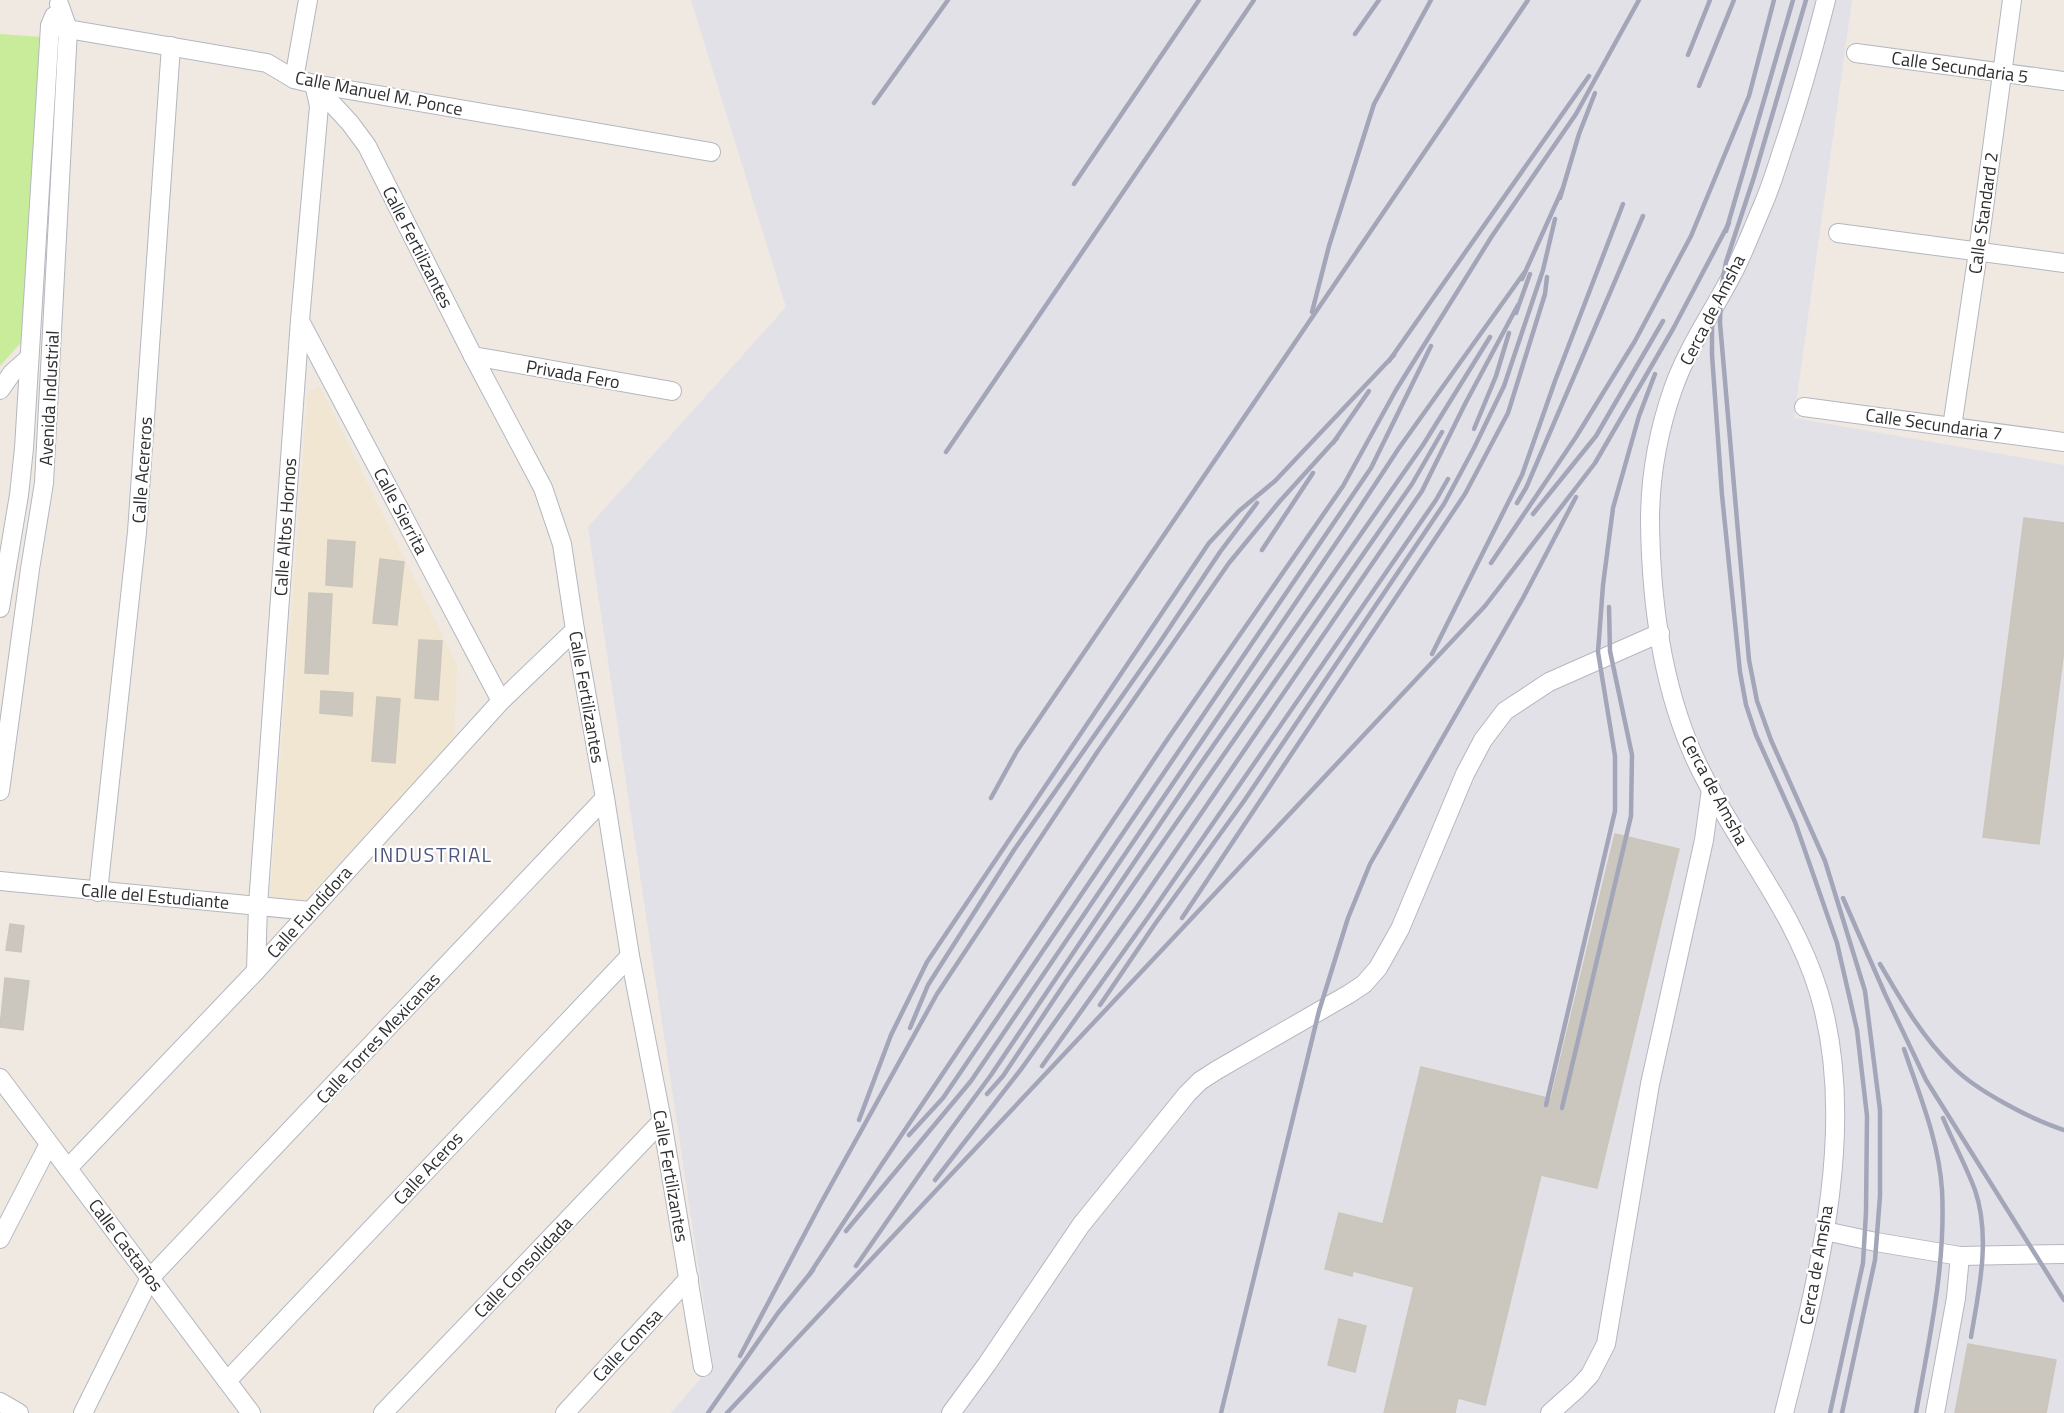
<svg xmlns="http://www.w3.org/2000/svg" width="2064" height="1413" viewBox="0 0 2064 1413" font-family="'Titillium Web',sans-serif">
  <rect width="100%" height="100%" fill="#efe9e1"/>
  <!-- industrial -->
  <polygon fill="#e3e1e8" points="691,0 1852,0 1794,418 2064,465 2064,1413 671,1413 713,1364 588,527 786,307"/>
  <!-- education -->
  <polygon fill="#f0e6d1" points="319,386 457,665 454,740 301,904 270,898 308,392"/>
  <!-- pitch -->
  <polygon fill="#c9ec9a" points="0,34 43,37 26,337 0,366"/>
  <!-- building -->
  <g fill="#cbc7bf" stroke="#cbc5ba" stroke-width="1.5">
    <polygon points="2024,518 2064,523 2064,649 2039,844 1983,837"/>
    <polygon points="328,540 355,542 352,587 326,585"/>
    <polygon points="380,559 404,562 397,625 373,623"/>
    <polygon points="309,593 332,594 328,674 305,673"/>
    <polygon points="419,640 442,641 438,700 415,698"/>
    <polygon points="321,691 353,693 352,716 320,713"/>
    <polygon points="377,697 400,699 395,763 372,761"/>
    <polygon points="1615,834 1679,849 1597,1188 1541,1175 1485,1405 1458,1398 1455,1413 1384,1413 1414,1287 1353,1271 1352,1276 1325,1269 1339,1213 1383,1224 1421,1067 1551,1099"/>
    <polygon points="10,924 24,926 21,952 6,950"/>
    <polygon points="5,978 29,981 23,1030 0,1027"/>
    <polygon points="1339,1319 1366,1326 1355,1372 1328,1365"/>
    <polygon points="1968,1344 2056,1360 2046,1413 1955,1413"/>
  </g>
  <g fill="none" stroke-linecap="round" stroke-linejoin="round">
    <defs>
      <g id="minor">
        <polyline points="50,26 267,63 294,79 314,84 711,152"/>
        <polyline points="1856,53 2064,81"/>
        <polyline points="294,79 308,0"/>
        <polyline points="314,84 350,123 367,146 473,356 543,488 562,544 575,630 605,798 630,956 662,1121 703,1367"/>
        <polyline points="1838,233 2064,263"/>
        <polyline points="300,321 501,701"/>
        <polyline points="473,356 672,391"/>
        <polyline points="0,390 12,373 29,358"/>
        <polyline points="1804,407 2064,442"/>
        <polyline points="1952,427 1978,252 2012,0"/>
        <polyline points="0,608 19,495 24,448 50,26 54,16"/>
        <polyline points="0,791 30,569 44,483 68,29 59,4"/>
        <polyline points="0,881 310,911"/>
        <polyline points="98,892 137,532 171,46"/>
        <polyline points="256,971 258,905 300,320 319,106 315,88"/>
        <polyline points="0,1078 251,1413"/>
        <polyline points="68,1168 256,971 501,701 575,630"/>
        <polyline points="1825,1231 1876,1242 1960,1256 1956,1298 1935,1413"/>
        <polyline points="0,1239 49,1144"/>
        <polyline points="1960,1256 2064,1254"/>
        <polyline points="227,1381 630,956"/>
        <polyline points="0,1402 19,1413"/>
        <polyline points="83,1413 150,1278 605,798"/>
        <polyline points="383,1413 662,1121"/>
        <polyline points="565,1413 689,1278"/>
        <polyline points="951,1413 987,1364 1081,1225 1187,1094 1200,1081 1217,1070 1349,994 1364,984 1378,968 1400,929 1465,774 1483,740 1505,711 1549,682 1660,633"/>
        <polyline points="1550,1413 1578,1388 1590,1375 1606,1344 1650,1084 1704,840 1711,789"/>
        <path d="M1784,1413C1817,1281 1859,1127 1819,993C1795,913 1740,848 1703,775C1663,698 1651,607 1650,521C1650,475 1658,432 1673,389C1688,346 1715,309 1735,269C1745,249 1753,228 1762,207C1770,189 1776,170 1782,151C1799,101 1813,51 1826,0"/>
      </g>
    </defs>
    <!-- minor casing -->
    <use href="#minor" stroke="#b4b7c1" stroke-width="20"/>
    <!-- minor -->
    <use href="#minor" stroke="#fff" stroke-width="18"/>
    <!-- rail -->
    <g stroke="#a3a6b8" stroke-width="4.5">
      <polyline points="1806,0 1754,177 1726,262 1721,289 1720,323 1749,660 1757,701 1771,740 1825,861 1865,991 1880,1110 1880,1196 1875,1260 1842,1413"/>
      <polyline points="1355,34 1379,0"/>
      <polyline points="1688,55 1710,0"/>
      <polyline points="1699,86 1734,0"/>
      <polyline points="874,103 948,0"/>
      <polyline points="1074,184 1199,0"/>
      <polyline points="1560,198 1579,134 1595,93"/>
      <polyline points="1726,231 1793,0"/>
      <polyline points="1522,279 1562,190"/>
      <polyline points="1312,312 1329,246 1374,104 1431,0"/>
      <polyline points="1516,313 1530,274"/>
      <polyline points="1712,320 1712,355 1722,495 1740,672 1746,705 1756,735 1795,822 1837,943 1857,1030 1867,1116 1866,1212 1863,1263 1830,1413"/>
      <polyline points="1389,361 1589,76"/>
      <polyline points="1474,429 1496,376 1509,333"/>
      <polyline points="1333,443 1369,391"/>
      <polyline points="946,452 1254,0"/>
      <polyline points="1517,503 1526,488 1643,216"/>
      <polyline points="1533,514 1596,436 1663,321"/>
      <polyline points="1262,550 1313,473"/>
      <polyline points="1491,563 1576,437 1635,341 1691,236 1749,96 1774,0"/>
      <polyline points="1432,654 1522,475 1555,381 1623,204"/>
      <polyline points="991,798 1017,751 1528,0"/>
      <polyline points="1843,898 1885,994 1926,1080 2064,1300"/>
      <polyline points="1182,918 1465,494 1508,413 1545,294 1547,277"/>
      <path d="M1880,964C1901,1000 1922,1037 1952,1066C1975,1090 2032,1120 2064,1130"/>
      <polyline points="1100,1005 1155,924 1244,801 1444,504 1474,448 1504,386 1543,270 1555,219"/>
      <polyline points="910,1028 928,985 1014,850 1158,645 1220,552 1257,503"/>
      <path d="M1904,1049C1919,1094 1939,1141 1942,1190C1946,1265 1929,1340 1916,1413"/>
      <polyline points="1042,1066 1149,916 1436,500 1448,479"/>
      <polyline points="987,1094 1003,1076 1065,983 1412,484 1442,432"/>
      <polyline points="1546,1105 1615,811 1615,756 1598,652 1603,585 1613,508 1639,416 1655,374"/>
      <polyline points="1562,1108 1631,816 1632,755 1610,651 1609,607"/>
      <path d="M1943,1118C1953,1142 1966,1166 1975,1190C1991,1237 1979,1290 1971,1337"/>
      <polyline points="859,1120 891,1035 927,962 1209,543 1239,511 1275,481 1394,355"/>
      <polyline points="909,1135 943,1098 1371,468 1431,346"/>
      <polyline points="935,1180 1022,1068 1137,907 1422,491 1465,404 1518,305"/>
      <polyline points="846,1231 971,1081 1349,524 1399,448 1524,273"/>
      <polyline points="856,1266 949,1132 991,1075 1197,769 1423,445 1490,337"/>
      <polyline points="809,1275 882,1164 1169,737 1343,486 1396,390 1492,236 1576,114 1639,0"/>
      <polyline points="740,1356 821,1203 937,994 1098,751 1229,563 1280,501 1337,438"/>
      <polyline points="708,1413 778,1313 813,1270"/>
      <polyline points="727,1413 1485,606 1595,463 1673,329 1729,223"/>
      <polyline points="1221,1413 1319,1011 1348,918 1370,864 1523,598 1576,497"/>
    </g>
  </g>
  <g text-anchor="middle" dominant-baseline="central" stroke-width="4.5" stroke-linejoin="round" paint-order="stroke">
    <!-- street labels -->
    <g font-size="18" fill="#2e2e2e" stroke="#fff">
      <text transform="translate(1960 67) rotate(8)">Calle Secundaria 5</text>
      <text transform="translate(379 93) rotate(11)">Calle Manuel M. Ponce</text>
      <text transform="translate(1983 213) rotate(-82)">Calle Standard 2</text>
      <text transform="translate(418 247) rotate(63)">Calle Fertilizantes</text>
      <text transform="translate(1712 310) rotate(-63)">Cerca de Amsha</text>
      <text transform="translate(573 374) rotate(10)">Privada Fero</text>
      <text transform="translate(49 398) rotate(-87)">Avenida Industrial</text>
      <text transform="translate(1934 424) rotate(8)">Calle Secundaria 7</text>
      <text transform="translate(142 470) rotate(-86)">Calle Acereros</text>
      <text transform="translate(401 511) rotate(62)">Calle Sierrita</text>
      <text transform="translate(285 527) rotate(-86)">Calle Altos Hornos</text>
      <text transform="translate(587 697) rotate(80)">Calle Fertilizantes</text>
      <text transform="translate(1715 790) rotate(62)">Cerca de Amsha</text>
      <text transform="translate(155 896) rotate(5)">Calle del Estudiante</text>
      <text transform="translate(309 912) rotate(-48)">Calle Fundidora</text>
      <text transform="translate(378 1038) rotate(-47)">Calle Torres Mexicanas</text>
      <text transform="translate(428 1168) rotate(-47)">Calle Aceros</text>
      <text transform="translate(671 1176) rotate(80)">Calle Fertilizantes</text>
      <text transform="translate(126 1245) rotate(53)">Calle Castaños</text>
      <text transform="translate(1816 1265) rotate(-80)">Cerca de Amsha</text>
      <text transform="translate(523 1267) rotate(-46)">Calle Consolidada</text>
      <text transform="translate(627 1345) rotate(-47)">Calle Comsa</text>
    </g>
    <!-- neighbourhood labels -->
    <g font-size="20" letter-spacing="1.5" fill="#4d5680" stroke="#fff">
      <text x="433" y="854">INDUSTRIAL</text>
    </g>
  </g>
</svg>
